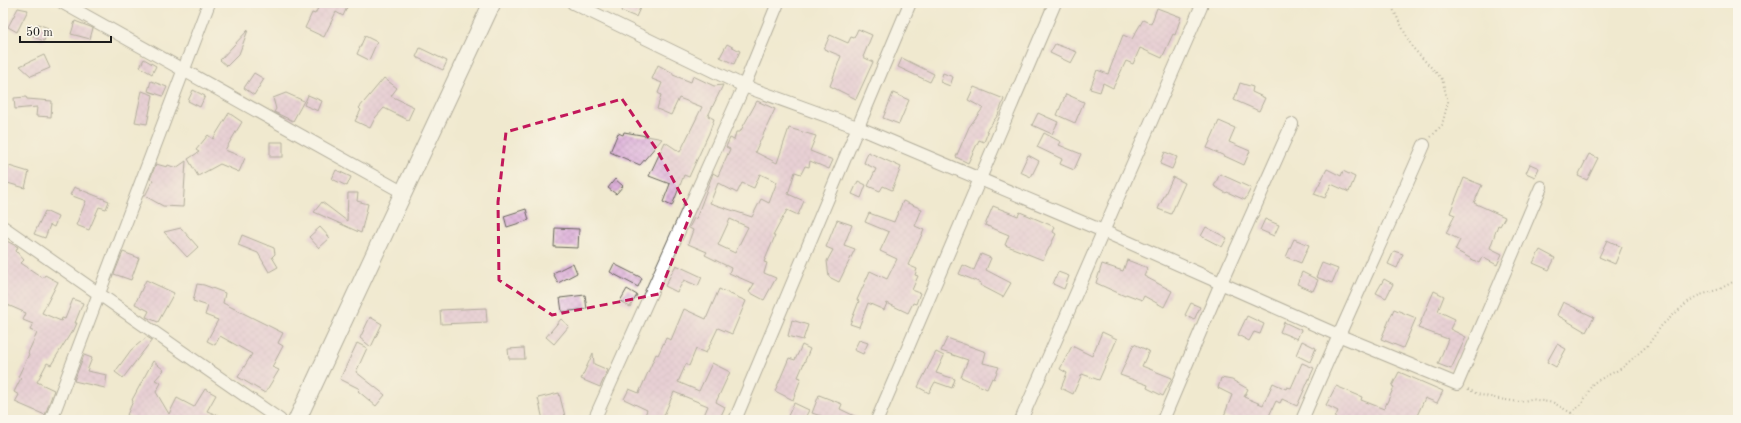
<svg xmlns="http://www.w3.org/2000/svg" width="1741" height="423" viewBox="0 0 1741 423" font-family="'Old Standard TT',serif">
  <defs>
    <pattern id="building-cross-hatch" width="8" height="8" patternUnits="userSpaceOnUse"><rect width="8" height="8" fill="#ddb0da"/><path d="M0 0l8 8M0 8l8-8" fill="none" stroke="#bd97ba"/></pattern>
  </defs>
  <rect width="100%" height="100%" fill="#fbf7ec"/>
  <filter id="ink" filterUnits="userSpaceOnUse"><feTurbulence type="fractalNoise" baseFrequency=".025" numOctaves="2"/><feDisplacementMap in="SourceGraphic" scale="8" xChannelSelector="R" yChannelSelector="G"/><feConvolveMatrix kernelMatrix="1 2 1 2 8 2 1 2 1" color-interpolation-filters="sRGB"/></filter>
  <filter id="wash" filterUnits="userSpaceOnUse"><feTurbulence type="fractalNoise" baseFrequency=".012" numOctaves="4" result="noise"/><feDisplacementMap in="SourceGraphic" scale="16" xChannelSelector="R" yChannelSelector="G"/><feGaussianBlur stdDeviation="0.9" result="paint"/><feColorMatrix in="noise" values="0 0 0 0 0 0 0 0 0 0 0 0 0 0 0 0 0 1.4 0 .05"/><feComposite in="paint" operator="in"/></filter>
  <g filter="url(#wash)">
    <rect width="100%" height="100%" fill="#f0e9cf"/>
    <g id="blocks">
      <!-- building -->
      <g fill="url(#building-cross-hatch)" fill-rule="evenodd">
        <polygon points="318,3 349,3 343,16 336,12 324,37 305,28 312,13 315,14 320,4"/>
        <polygon points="624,3 640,8 636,17 621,11"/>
        <polygon points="18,8 28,10 17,32 8,27"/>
        <polygon points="1157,8 1181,17 1175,35 1173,34 1162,58 1140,48 1133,64 1126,61 1113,88 1103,83 1100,92 1090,89 1097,70 1108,74 1123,35 1132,39 1143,20 1151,24"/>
        <polygon points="75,21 93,28 90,39 71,34"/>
        <polygon points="38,24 48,28 44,41 33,37"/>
        <polygon points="858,29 872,35 863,57 873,62 856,99 830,86 841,56 824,49 830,35 848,43 851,37 854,38"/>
        <polygon points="248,30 239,54 227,66 220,60"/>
        <polygon points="365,36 377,42 369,60 357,54"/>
        <polygon points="727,44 740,51 734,64 720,57"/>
        <polygon points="1055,44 1077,52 1071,63 1050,53"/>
        <polygon points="420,48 447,61 443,70 416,57"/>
        <polygon points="44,55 50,68 31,76 20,66"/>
        <polygon points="902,58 934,74 930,82 898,67"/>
        <polygon points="144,59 156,66 152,74 140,67"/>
        <polygon points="658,65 673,73 673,75 691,82 693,76 714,86 723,85 708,116 714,119 709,133 689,177 684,175 672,206 663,202 670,184 649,176 665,142 680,152 702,107 679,98 671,115 657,109 661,95 658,93 662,83 652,79"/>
        <polygon points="254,73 264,79 254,95 244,88"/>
        <polygon points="943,73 953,77 950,86 940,82"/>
        <polygon points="384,78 397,88 391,96 414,107 408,120 384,108 375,118 370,128 355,121 361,110 359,108"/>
        <polygon points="151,81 167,87 163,96 148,91"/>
        <polygon points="1240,83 1253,87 1252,92 1265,98 1259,111 1234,100"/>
        <polygon points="974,87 1004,99 998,115 986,131 988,132 984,142 979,140 968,163 956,157 969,127 983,108 968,100"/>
        <polygon points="193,90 205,96 200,107 188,101"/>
        <polygon points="142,91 153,95 147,124 135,122"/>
        <polygon points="286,93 304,101 293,121 274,112 276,109 273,98"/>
        <polygon points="893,93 909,100 899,124 883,118"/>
        <polygon points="1066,94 1084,102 1075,123 1057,115"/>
        <polygon points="308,95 322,101 318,111 304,105"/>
        <polygon points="26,97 27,99 52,101 51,117 36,116 37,107 15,109 14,98"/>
        <path d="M757,101L775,109L755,152L777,163L789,128L816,136L810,151L833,160L829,169L810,161L809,167L805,166L801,174L795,172L788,194L804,201L798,215L787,210L773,236H775L764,262L767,263L764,273L776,278L764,300L749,292L754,284L729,273L731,268L705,255L707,252L688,244L693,230L689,228L694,218L696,219L713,173L718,176L730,149L726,147L730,138L734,140L736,132H740ZM760,174L777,182L769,203L761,199L752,217L710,203L718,183L737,193L742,183L754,188ZM730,219L748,227L735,253L718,245Z"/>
        <polygon points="229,113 242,122 225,150 245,158 239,172 220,164 198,176 188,159 199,152 196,150 208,135 213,139"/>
        <polygon points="1038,113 1058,122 1052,134 1032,125"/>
        <polygon points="1219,121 1235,128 1229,142 1250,151 1244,165 1207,148"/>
        <polygon points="624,132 658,138 662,139 640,165 610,152 618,133 623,135"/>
        <polygon points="1044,133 1061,142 1059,145 1081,154 1074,170 1060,164 1062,159 1037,147"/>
        <rect x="270" y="142" width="13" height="15"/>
        <polygon points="868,152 901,167 892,190 883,186 880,191 868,186 876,169 864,163"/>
        <polygon points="1165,152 1177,157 1172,169 1160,164"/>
        <polygon points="1589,154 1598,158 1587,180 1578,176"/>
        <polygon points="1028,155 1039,161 1031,177 1020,172"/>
        <polygon points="186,161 183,207 163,206 145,196 153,180 150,179 156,164 167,167 168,165 176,168"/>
        <polygon points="1530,164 1539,168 1535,177 1526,173"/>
        <polygon points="9,166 29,172 25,188 4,182"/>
        <polygon points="1327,169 1341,176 1343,171 1355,177 1349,192 1331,184 1325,198 1314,194"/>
        <polygon points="336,170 351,177 347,186 332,179"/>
        <polygon points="1220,174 1251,188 1245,200 1227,192 1226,193 1214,186"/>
        <polygon points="1173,177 1185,183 1171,214 1158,209"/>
        <polygon points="1464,178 1482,185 1474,203 1505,217 1500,226 1498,225 1490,248 1502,254 1497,265 1482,257 1479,263 1455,250 1460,240 1446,233 1455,215 1450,213"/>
        <polygon points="615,179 623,186 616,194 608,188"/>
        <polygon points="858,181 866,185 861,198 852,194"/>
        <polygon points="74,187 109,201 106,209 99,207 89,230 76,225 86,201 70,195"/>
        <polygon points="348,193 358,193 357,201 368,204 361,233 314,212 322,202 347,221"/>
        <polygon points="903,201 922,209 915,226 924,230 908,265 917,269 915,275 918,276 912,290 920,293 916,304 913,303 908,313 887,303 884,310 868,303 859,327 850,324 859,301 857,300 870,271 887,279 897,259 880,251 889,232 865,222 869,213 894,222"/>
        <polygon points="993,206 1018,216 1020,212 1055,227 1053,232 1056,234 1043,260 1005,245 1009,235 985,225"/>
        <polygon points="526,209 529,220 507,227 504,216"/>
        <polygon points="45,211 58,217 54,227 50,225 45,238 34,234"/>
        <polygon points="1265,219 1279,225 1274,236 1260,230"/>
        <polygon points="837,220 852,225 844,245 855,249 839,282 829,277 827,261 833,250 826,247"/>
        <polygon points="320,227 330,238 319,248 309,237"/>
        <polygon points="1206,227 1227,238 1222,247 1201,236"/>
        <polygon points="181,228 198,247 187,257 164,232"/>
        <polygon points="555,228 579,229 578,248 554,247"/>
        <polygon points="242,235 274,248 275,254 272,257 278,267 269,272 258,253 238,245"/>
        <polygon points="3,239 18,247 16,251 24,260 21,263 43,278 45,275 58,282 42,313 61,321 62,318 65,319 73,299 83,303 75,323 77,323 73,332 72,331 51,365 47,363 37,382 54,390 45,415 15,402 19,395 14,392 21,378 18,377 29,354 28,353 37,333 30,330 33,324 23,320 26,313 3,303"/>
        <polygon points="1294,239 1309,245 1301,263 1286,257"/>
        <polygon points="1607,240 1622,247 1615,264 1599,257"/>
        <polygon points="1540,250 1555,258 1549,270 1533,263"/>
        <polygon points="1394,251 1403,254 1397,268 1388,264"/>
        <polygon points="123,252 139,258 131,280 114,274"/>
        <polygon points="981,254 991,258 986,270 1011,283 1003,297 980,285 981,283 959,274 963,265 974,270"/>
        <polygon points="1127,260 1148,268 1144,276 1172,291 1164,307 1144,296 1142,300 1126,294 1125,296 1096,283 1102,264 1123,271"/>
        <polygon points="573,263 577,273 558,283 553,273"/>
        <polygon points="1322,263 1338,269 1332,283 1316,277"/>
        <polygon points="614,264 642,278 638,287 610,272"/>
        <polygon points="676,265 702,277 698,286 684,280 677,292 665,286"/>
        <polygon points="1058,272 1069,276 1064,289 1053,284"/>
        <polygon points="1302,272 1318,280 1313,291 1297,284"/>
        <polygon points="1384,279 1393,284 1386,298 1376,293"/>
        <polygon points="146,280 174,293 158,322 146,317 149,311 135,304"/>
        <polygon points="197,284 204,285 225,293 223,303 283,333 278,343 283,346 272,367 279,370 265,393 238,377 252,354 220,336 215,345 207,341 218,320 205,315 208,306 193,301"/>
        <polygon points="627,289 637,295 630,307 620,301"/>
        <polygon points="719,289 746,301 732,334 718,328 706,353 696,349 689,366 686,364 678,382 699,391 712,363 730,372 716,402 725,407 719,420 702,420 708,406 674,392 662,420 643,420 647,410 624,399 629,389 639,393 656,354 658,355 666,338 671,340 684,309 706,319"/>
        <polygon points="1434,291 1444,296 1438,311 1455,319 1450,329 1466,337 1451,369 1438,364 1448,339 1418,328"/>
        <polygon points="585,295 587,309 562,312 560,298"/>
        <polygon points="1563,302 1594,317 1586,332 1557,315"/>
        <polygon points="1191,303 1200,307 1194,320 1185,315"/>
        <polygon points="486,308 487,322 441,324 440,310"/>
        <polygon points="1394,309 1416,318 1403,348 1381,339"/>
        <polygon points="1247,316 1264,324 1260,334 1254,332 1249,341 1238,335"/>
        <polygon points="370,317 382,324 371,347 360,338"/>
        <polygon points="561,319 569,326 554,344 546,337"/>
        <polygon points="792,320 808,325 803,340 788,336"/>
        <polygon points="1284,322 1301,330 1297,339 1280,332"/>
        <polygon points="1102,332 1117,339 1099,380 1082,374 1073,394 1061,388 1067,373 1060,369 1072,346 1092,356"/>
        <polygon points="147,337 152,340 123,378 115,372 131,350"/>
        <polygon points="947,338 986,352 983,363 999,367 994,379 992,378 987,389 961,377 968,360 941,351"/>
        <polygon points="859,340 868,343 863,354 854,350"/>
        <polygon points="1302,341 1316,348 1310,362 1296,355"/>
        <polygon points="357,343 367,348 356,372 385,395 376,406 358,391 360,389 340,379"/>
        <polygon points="1134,344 1149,351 1142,366 1172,378 1163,396 1147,388 1148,385 1120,375"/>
        <polygon points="1557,344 1566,349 1556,367 1547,362"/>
        <polygon points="802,345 810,349 798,377 801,378 793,400 775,391 789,358 795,360"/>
        <polygon points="524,348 525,359 509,359 508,349"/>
        <polygon points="936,352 944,356 936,373 955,379 952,388 935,382 929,393 918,387"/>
        <polygon points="593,353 594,364 608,370 600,387 581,379"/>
        <polygon points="84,355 92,358 87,371 107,375 105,388 74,381"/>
        <polygon points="153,361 164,370 155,380 161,383 156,392 169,414 177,398 194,407 205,389 216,395 207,411 229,420 138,420 127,415 133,401 132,400"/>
        <polygon points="1302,363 1314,368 1297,406 1282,399 1280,403 1276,401 1267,420 1234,420 1224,416 1232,395 1218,388 1221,378 1232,380 1248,389 1244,397 1263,405 1273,383 1286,389 1287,387 1291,388"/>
        <polygon points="1399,372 1443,391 1437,403 1425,398 1415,420 1334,420 1338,411 1326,405 1336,386 1362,397 1361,400 1384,409 1394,387 1392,386"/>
        <polygon points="559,393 566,420 543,420 538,398"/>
        <polygon points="819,395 842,404 840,409 863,420 832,420 812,413"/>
        <polygon points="794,403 809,410 804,420 786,420"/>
      </g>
    </g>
  </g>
  <g filter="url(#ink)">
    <use href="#blocks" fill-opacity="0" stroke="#66645b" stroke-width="1"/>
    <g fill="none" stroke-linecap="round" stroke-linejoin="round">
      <defs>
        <g id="street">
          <polyline points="63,3 404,193"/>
          <polyline points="573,3 744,86 857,127 1103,231 1338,335 1457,384 1541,187"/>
          <polyline points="3,227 280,420"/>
          <polyline points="51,420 209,3"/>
          <polyline points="594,420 744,86 778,3"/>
          <polyline points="735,420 910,3"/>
          <polyline points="877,420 1055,3"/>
          <polyline points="1021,420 1201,7"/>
          <polyline points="1163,420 1221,283 1292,124"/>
          <path d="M1302,420C1341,328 1384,237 1424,145"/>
        </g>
        <polyline id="secondary" points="297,420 492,3"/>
      </defs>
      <!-- street casing -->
      <use href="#street" stroke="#66645b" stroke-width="14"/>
      <!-- secondary casing -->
      <use href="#secondary" stroke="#66645b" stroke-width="19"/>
      <!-- path -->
      <g stroke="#66645b" stroke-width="2" stroke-dasharray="1 3" stroke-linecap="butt">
        <polyline points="1390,3 1412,47 1442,79 1448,102 1442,125 1431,137"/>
        <polyline points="1468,389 1477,394 1499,399 1520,402 1531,399 1554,403 1583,420"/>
        <polyline points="1571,413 1582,404 1593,383 1622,368 1648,345 1662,325 1688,302 1697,296 1720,289 1738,279"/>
      </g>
      <!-- street -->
      <use href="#street" stroke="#fff" stroke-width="12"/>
      <!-- secondary -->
      <use href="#secondary" stroke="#fff" stroke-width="17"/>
    </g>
  </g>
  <!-- marked area -->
  <path d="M0 0H1741V423H0ZM622,99L657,150L691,213L659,294L552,315L499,280L498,202L506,132Z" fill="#f0e9cf" fill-opacity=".55" fill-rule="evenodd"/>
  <path fill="none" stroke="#c2185b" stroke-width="3" stroke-dasharray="8 5" stroke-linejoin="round" d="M622,99L657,150L691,213L659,294L552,315L499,280L498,202L506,132Z"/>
  <!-- margin -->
  <rect width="1741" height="423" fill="none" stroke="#fbf7ec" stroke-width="16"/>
  <!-- scale -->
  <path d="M20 36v6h91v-6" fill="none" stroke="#1c1c1c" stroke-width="2"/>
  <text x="26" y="36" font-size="12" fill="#1c1c1c" stroke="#fbf7ec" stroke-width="3" paint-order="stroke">50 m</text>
</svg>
